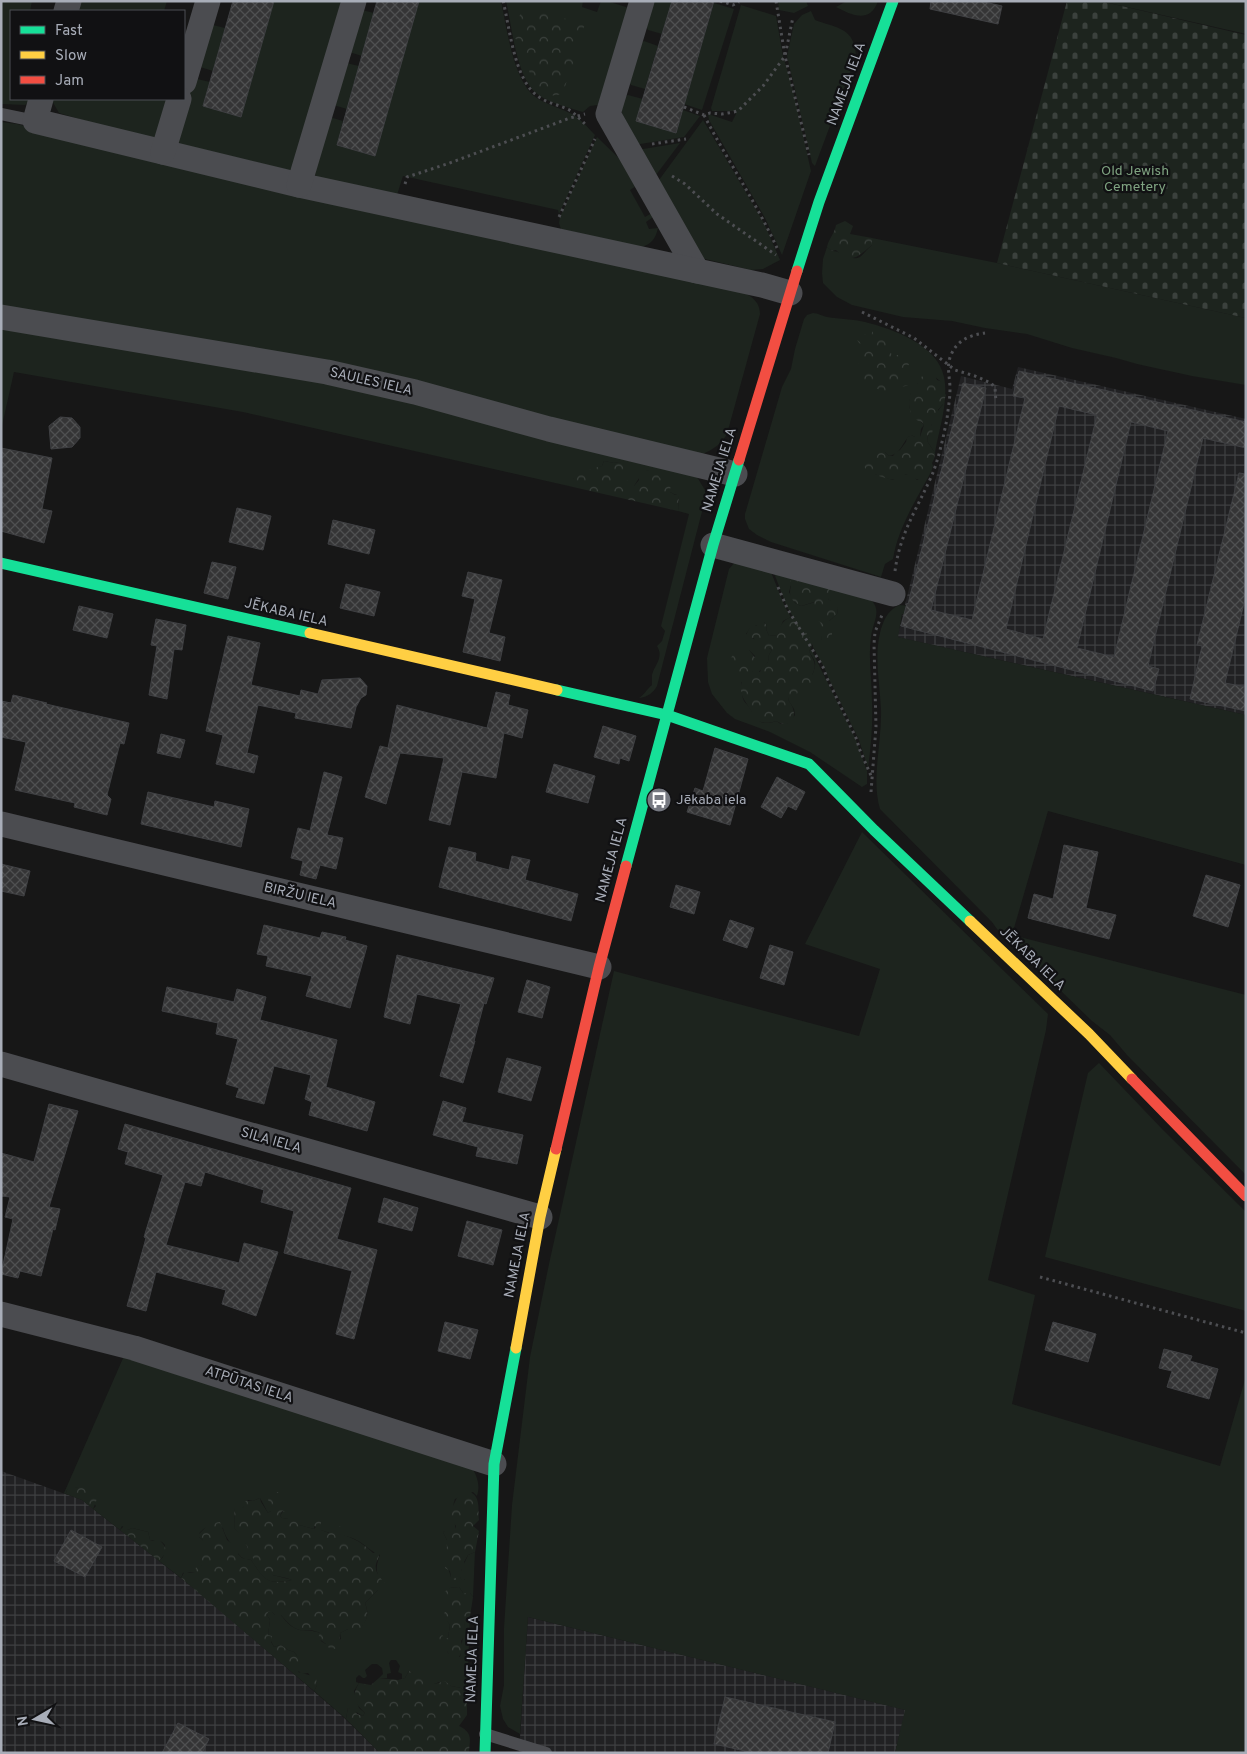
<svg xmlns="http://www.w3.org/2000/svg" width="1247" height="1754" font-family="Overpass,sans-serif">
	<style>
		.industrial { fill: url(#industrial-grid) }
		.grass { fill: #1d241e }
		.forest { fill: url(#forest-crowns) }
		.cemetery { fill: url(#cemetery-stones) }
		.building { fill: url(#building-cross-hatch); stroke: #3f4043; fill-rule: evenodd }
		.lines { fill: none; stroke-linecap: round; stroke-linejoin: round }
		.path { stroke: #4d4e52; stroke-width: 3; stroke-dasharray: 2.5 4; stroke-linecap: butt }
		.lane { stroke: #4b4c50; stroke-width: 12 }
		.street { stroke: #4b4c50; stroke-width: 25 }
		.fast { stroke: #16e098; stroke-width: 11 }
		.slow { stroke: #ffcf43; stroke-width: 11 }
		.jam { stroke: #f24e42; stroke-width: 11 }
		.labels { text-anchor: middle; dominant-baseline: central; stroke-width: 4.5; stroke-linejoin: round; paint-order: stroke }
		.street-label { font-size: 14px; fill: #a8adb8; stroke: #111113 }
		.park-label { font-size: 14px; fill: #7fa381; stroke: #111113 }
		.poi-label { font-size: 14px; fill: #a8adb8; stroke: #111113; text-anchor: start }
	</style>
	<defs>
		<pattern id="industrial-grid" width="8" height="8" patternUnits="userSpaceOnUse" patternTransform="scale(1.25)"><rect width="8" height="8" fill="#212123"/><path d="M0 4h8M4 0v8" fill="none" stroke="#3e3f41"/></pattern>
		<pattern id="forest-crowns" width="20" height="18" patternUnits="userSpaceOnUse" patternTransform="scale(1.25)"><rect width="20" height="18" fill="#1d241e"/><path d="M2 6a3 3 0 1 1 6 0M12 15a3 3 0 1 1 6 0" fill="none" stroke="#3b413d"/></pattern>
		<pattern id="cemetery-stones" width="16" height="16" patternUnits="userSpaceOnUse" patternTransform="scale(1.25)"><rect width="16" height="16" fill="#1d241e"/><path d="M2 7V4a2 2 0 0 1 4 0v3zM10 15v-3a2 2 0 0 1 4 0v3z" fill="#3b413d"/></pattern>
		<pattern id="building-cross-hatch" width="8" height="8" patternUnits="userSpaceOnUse" patternTransform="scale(1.25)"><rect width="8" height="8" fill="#353536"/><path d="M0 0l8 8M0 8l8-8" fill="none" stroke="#4f5051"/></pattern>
	</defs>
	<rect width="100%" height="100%" fill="#171717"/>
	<g class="industrial">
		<path d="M1018,367L1246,419V715L897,637L903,614L911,606L905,605L961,376L1012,389Z"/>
		<path d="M1,1471L82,1500L202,1595L340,1714L380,1753H1Z"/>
		<path d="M528,1617L906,1710L895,1753H519Z"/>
	</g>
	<g class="grass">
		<path d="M1,1H32L30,11H11V99H31L25,105L1,104Z"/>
		<path d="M77,1H167L164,11H81L78,8Z"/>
		<path d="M274,1H348L295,168L290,170L284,169L180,144L178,141V133L193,78L210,82L203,106L241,117Z"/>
		<path d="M419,1H501C507,28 513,82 537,98C547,105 561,108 572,114C581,119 588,128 595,135L559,214L558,210L403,176L397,195L318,177L315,175L326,116L343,121L337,145L374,156Z"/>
		<path d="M506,1H583L582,7L597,12L601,1H607L629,8L598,105L590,106L583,112L579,111C565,106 548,103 536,93C516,76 512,26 506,1Z"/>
		<path d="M652,1H672L662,34L648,30L645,24Z"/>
		<path d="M778,1H806L808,6L794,13L779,10Z"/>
		<path d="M847,1H878C870,24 851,15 836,7Z"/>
		<path d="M1100,1H1246V34Z"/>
		<path d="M714,3L734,9L702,110L684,104Z"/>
		<path d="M741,5L776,16L783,56L792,86L811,171L782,255L765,218L709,120L708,114L732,122L736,114L735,111H712L711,108Z"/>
		<path d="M358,9L374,13L362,56L346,51Z"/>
		<path d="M811,11L815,20C837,28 855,28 856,56L815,166L812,163L787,56L794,24L802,15Z"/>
		<path d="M209,24L225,28L213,71L197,66Z"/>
		<path d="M644,41L658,46L645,89L631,85L628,80L639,44Z"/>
		<path d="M342,62L359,66L347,109L330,104Z"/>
		<path d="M628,95L643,99L636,121L676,133L683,110L700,116L684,137L634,145L621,121L623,97Z"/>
		<path d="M51,99H172L156,138L146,139L59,113Z"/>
		<path d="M703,120L764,223L780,260L763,269L751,270L705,259L701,255L659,180Z"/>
		<path d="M1,122L17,124L271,187L716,284C733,290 760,292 760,314L727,434C721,444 714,449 703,454L1,313Z"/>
		<path d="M597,137L632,171L639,184L630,190L645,217L654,212L653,217L646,222L649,229L658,228C656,238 651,245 641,247L561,229L559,223L560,217Z"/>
		<path d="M680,143L653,179L637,150Z"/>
		<path d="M872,238L997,263L1246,318V385L1192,376L1137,364L1116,358L1072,348L1027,334L985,328L952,321L903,317L852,305L837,297L823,283L822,273L823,259L827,247L832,251C841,250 850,262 860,257C864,254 868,248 872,245Z"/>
		<path d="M813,313C818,313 822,316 827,317C840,319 853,319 865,322C893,329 938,345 944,377C949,401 939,429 935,453L927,441C930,427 934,415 943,404L940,381L935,377L918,383L911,393L909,405L910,410L924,425L921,429L920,437H915L911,435C902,441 902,454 889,456L885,452L877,456L875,474L893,480L904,474L913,476L917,480L931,472C916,500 898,528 893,559L885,564L881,577L771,542L757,535L749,529L745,519V514L782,387L791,369L795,349L804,319L807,315Z"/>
		<path d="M1,324L316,377L697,477L705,490V500L657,686C653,693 648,697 639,698C645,694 647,689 652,685C652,681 652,678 652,675C655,664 664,658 657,646L662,641L665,631L661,626L689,514L678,511L679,495C668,495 666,485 660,478C657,475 652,472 649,470L643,472L634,486H624L625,479L620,462L614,463L604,461L602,466L573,479V487L243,412L14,372L1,430Z"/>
		<path d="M736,561L769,567L785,607L791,617L783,621L778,635L769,636L766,629L767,626L764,622H759V625L751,627L746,634L772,650L769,655L768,662L758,673L752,672L755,656L749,650C746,665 737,686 744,701C746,704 750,707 751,710C758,722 762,726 776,721L781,724L788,723L795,715L794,709L788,700L789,696C799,690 814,678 815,666C816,660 811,656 809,651L811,649L856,740L867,771V784L862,787L810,752L770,732L735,719L727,713L712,694L708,682L707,658L729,569Z"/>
		<path d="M772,568L794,574L789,592L795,603L801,606L815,602V607L821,623L822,640L829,626V621L837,614L838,608L828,599L829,585L872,601C882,612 872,624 871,637C868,658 872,681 872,702C873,724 871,746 868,768L859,740L828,677L824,667L813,647V644L806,636L796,616L793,617L787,607Z"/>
		<path d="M899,605L911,606L909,616L902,614L898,637L1246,715V865L1048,811L1012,935L1246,995V1175L1127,1055L1110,1035L1092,1021L997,929L992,922L880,809C871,779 882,742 881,710C880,684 874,658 880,633C883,621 887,611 899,605Z"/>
		<path d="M862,832L1048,1014L1046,1030L988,1280L1035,1295L1012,1404L1220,1466L1246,1376V1753H895L905,1710L528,1617L520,1734L508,1727L503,1719L500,1706L504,1685V1628L512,1505L530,1357L549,1264L614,971L859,1036L880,969L805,944Z"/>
		<path d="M1099,1063L1163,1130L1246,1212V1311L1045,1257L1088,1073Z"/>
		<path d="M124,1356L470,1464C476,1474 481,1484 477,1496L473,1492L455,1499C450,1514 456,1517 455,1529L443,1532L447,1540V1564L451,1577H460L462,1580H465L461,1570L468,1555L475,1552L473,1597L470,1593H463L459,1587L450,1588L447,1594L451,1602L446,1618L450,1625L448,1638H445L448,1653L460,1657L465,1621L470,1616L467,1694L461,1688L451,1686L439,1682L435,1684L409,1671L405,1678L402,1679V1674L398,1672L400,1666L396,1660H391L389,1663L391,1673L387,1674V1678H379L383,1674L382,1668L377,1664H372L365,1670L367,1676L365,1678H363L359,1675L356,1678V1682L359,1683L354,1691L359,1708L365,1713L363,1716L348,1708L346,1719L314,1691L317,1685L308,1673L302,1674L298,1671L297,1656L294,1652L288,1650L281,1645L274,1647L268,1635L270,1620L267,1615L268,1612H272L275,1615H281C286,1622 292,1628 300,1630C308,1631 313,1630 320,1633L321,1641L326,1644L341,1639L340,1633L348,1629L360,1628C368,1619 369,1614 365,1603L378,1590L381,1582C375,1572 376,1565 380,1555C369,1551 363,1542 352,1538C342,1534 331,1534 320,1530L321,1522L316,1520L314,1529L299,1525L288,1519L282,1518L280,1516L283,1511L272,1506L271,1511L268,1513L260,1498L253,1501L248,1500L243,1508L234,1507L235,1529L243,1536L247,1547L273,1575L293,1580C267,1585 265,1581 251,1560C248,1559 245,1560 243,1558C238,1556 223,1534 223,1528C212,1526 207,1524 199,1534V1537L203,1540L202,1565L195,1572L183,1573L181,1578L159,1561L163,1557L165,1545L162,1542L150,1540L148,1532L132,1528L128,1530L122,1526L120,1530L93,1509L96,1506L79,1487L67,1490L66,1494L64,1493Z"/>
	</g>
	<g class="forest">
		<path d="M522,7L585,24L575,56L580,58L575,75L569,74L563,93L555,96C551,95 544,93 541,90C525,77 529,52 514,37Z"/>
		<path d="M845,221L853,226L850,234L872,238V245C859,255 852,266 836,250L832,251L827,247C829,238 835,233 836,225Z"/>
		<path d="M873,331H878L889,337L891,344L885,348L887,352H890L893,356L898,355V352L901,350L905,352L906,359L909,364L907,368L910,371L911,376L907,378L910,382L909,385L895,389L888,394C875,386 866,388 858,372L863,365L858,363L854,358L858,356L856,352L858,350L863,349V345L859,343L857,340L860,336L865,334L870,336Z"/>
		<path d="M931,372L934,373L937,380L940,381L943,385L942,391L946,395L943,404L938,410L941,414L936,422L931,425L933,428L932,434L928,435L927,441L935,453L934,459L932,463L933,466L931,472L922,480C916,480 911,476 905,474L897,480C893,480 879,477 875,474L870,476L862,463V458L868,454L876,456L875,450L880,447L889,456H893L896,452L900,450L906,442L907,438L911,435L915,437H920L924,425L922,422C905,419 906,391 918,383L919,378Z"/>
		<path d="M604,461L614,463L620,462L626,466L625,469L628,475L625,479L628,481L625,486H634L639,480L638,475L639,472L654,469L660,478L667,477L671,481L670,492L675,495H679L678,511L573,487V479C582,471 591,469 602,466Z"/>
		<path d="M792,579L829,585L832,593L828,599L831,601H835L838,608L837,614L829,621V626L832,629V640L829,643L822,640L821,635L818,632V626L821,623C810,614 815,614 814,602L801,606C792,602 788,596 791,586L789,583Z"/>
		<path d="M796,616C807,619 810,626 806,636L812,639L813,644L809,651C813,661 818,663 812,675L815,682L810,691L802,692L798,691L796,697H789L788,700C800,714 793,731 776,721C768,724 759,724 753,716C752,714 752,711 750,709C745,700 738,694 742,682C720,676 726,648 749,650L757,660L758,665L752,672H760L762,667L768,662L769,655L772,650L770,648L766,651C758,650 755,646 754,638H751L748,639L745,637L751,625L756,626L759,624V621L764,622L767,626L766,629L769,636L778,635C780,624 784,618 796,616Z"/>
		<path d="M81,1484L95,1493L97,1499L93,1509L82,1500L66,1494L67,1490L70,1488L79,1487Z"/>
		<path d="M466,1491C481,1493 478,1508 479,1520L473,1526L479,1531L475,1552L468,1555L464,1562L465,1566L461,1570L466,1574V1579L462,1581L460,1577L456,1578V1581L451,1577L450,1571L445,1568L446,1564L444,1562L443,1553L446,1551L447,1546L445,1542L447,1540L443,1532L447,1530L449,1528L455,1529L456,1526L454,1523H451L448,1520L450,1516L449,1512C456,1504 455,1495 466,1491Z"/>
		<path d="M276,1492H283L285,1498L284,1502L289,1506L288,1513L282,1511L280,1516L282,1518L288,1519L292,1517L299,1525L314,1529L316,1527L313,1525V1521L316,1520L317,1517L320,1515L324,1516L325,1520L321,1522V1530L329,1533L330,1530L336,1524L341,1527L340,1534C354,1538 363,1543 373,1553L379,1551C380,1557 378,1558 376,1564C374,1573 382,1579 386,1585L383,1590H378L365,1603C369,1615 368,1619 360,1629H348L340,1633L339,1647L334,1649L329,1648L326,1644L318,1638L320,1633C311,1629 309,1631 300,1630C292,1628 286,1621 281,1615H275L272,1612H268L267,1615L270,1620L268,1635L272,1636L271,1642L274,1647L281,1645L288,1650L294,1652L297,1656L301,1658L302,1667L298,1672L316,1677L317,1685L314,1691L181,1578L185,1571L189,1573L195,1572L196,1567L202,1565V1558L196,1553L199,1548L200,1543L203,1540L199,1537V1534L207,1526H211L213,1523L220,1522L227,1540L232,1544L236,1543L239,1546L238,1554L242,1558L251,1560C264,1579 268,1586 292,1580C284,1576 273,1577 265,1571C248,1559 249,1542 235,1529L234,1507L238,1505L243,1508L245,1501H253L260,1498L261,1502L268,1513L271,1511L270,1508L272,1506L268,1500L271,1493Z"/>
		<path d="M125,1525L128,1530L132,1528L148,1532L150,1540L153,1541L157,1539C168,1546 168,1552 159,1561L120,1530Z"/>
		<path d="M459,1587L463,1593H470L473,1597L470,1616L465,1621L464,1636L461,1641L463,1649L458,1659H455L454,1656H450L446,1649C439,1649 437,1647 435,1641L442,1635L445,1638H448L450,1625L443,1615L445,1612L447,1610L450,1602L446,1600L447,1594L444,1592L450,1588Z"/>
		<path d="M409,1671L430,1679L435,1684L445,1681L451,1686L461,1688L467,1694V1715L459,1726C473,1733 470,1739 469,1753H380L346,1719L348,1708L354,1709L357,1714L363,1716L365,1713C354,1702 351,1697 359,1683L371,1685L379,1678L398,1680L405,1678Z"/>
	</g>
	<path class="cemetery" d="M1067,1H1100L1246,35V318L997,263Z"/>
	<g class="building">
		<path d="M233,1H274L241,117L203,106Z"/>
		<path d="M377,1H419L375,156L337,145Z"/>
		<path d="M672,1H714L676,133L636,121Z"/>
		<path d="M931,1H980L1002,6L998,24L930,9Z"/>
		<path d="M1019,371L1246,422V448L1203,438L1148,666L1159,669L1153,691L901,626L907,603L908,604L963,383L986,388L931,610L972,620L1025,398L1013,396ZM1059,406L1097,415L1043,639L1006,629ZM1131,422L1168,431L1114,657L1077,648Z"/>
		<path d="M60,417L72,418L80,427V438L72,447L51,449L49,426Z"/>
		<path d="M1,448L52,458L42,509L52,511L44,543L1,531Z"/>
		<path d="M1239,473L1246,474V595L1225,683L1246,687V711L1190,699L1202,646L1197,645Z"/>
		<path d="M237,508L271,516L263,550L229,542Z"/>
		<path d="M333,520L375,530L369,554L328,544Z"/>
		<path d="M212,562L236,567L228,599L204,593Z"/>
		<path d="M468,572L502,580L489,633L505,637L500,661L463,652L475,599L462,596Z"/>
		<path d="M346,584L380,592L374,616L340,608Z"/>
		<path d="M79,606L113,614L107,638L73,630Z"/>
		<path d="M156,619L186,625L182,650L174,649L167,699L149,695L157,646L151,645Z"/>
		<path d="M228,636L260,643L251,685L300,696L301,690L318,694L322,680L360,678L367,686L366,695L361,698L356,707L351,728L295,718L296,713L258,705L247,753L258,756L254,773L216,764L223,735L206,731Z"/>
		<path d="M496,692L510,695L508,705L528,710L522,738L504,733L496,778L462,772L450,825L429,820L444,758L400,753L386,804L365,797L380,746L388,748L397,705L487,728Z"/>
		<path d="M13,695L47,703L46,704L129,723L124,744L120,743L107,795L111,799L107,815L74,807L75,803L15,790L26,742L1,737V701L11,703Z"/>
		<path d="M603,726L636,736L629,761L620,758L619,764L594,757Z"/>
		<path d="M161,734L185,740L180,758L157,753Z"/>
		<path d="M715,748L748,759L730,825L687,812L695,788L703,791Z"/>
		<path d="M554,764L595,776L588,803L546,792Z"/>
		<path d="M324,772L342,777L327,835L343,838L336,869L320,865L316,879L300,875L303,861L291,858L298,828L310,831Z"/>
		<path d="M777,777L805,792L796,810L788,806L781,818L761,807Z"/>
		<path d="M148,792L214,807L215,801L249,809L241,847L141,824Z"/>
		<path d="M1064,845L1098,852L1086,908L1116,915L1109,939L1028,918L1034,894L1053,899Z"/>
		<path d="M449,847L476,853L475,861L509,870L512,856L530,860L525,880L578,894L571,921L439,887Z"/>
		<path d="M1,864L30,871L24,896L1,891Z"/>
		<path d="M1206,875L1240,885L1228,927L1193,916Z"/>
		<path d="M676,885L700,892L694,914L670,907Z"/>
		<path d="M730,920L754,928L747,948L723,940Z"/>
		<path d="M264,925L320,938L322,932L346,937L345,940L367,946L350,1008L306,996L312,976L266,966L268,956L257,954Z"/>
		<path d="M770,945L793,952L784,985L760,978Z"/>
		<path d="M397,955L494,978L486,1004L484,1003L474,1041H475L463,1083L440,1076L461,1004L417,994L410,1024L384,1017Z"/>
		<path d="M527,980L550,987L542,1018L518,1012Z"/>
		<path d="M167,987L234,1002L237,989L266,997L260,1020L337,1040L326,1087L375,1102L367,1131L309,1115L312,1102L305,1099L311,1075L274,1066L264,1104L236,1097L239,1088L226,1084L238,1039L216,1034L218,1023L162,1011Z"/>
		<path d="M507,1058L541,1067L531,1101L498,1092Z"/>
		<path d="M443,1101L466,1108L462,1122L523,1135L517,1164L476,1156L478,1147L433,1135Z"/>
		<path d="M49,1104L78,1111L49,1207L60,1209L55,1230L53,1229L41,1276L20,1271L18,1278L1,1274L13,1219L5,1217L10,1197L1,1196V1153L34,1162Z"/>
		<path d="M125,1124L351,1188L337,1239L377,1250L354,1339L336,1334L352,1271L284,1253L294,1211L261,1202L264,1190L205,1172L201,1186L185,1182L166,1245L239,1263L244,1243L278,1252L256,1316L222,1304L226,1290L156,1272L146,1311L127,1306L146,1238L144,1237L163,1175L125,1164L128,1152L118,1149Z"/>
		<path d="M384,1198L418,1208L412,1231L378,1222Z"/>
		<path d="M467,1221L502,1230L493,1265L458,1256Z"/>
		<path d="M445,1322L478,1330L470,1359L438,1351Z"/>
		<path d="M1053,1322L1096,1334L1088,1362L1045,1350Z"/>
		<path d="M1164,1349L1192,1356L1190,1361L1218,1369L1209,1399L1167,1387L1172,1371L1159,1368Z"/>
		<path d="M71,1530L102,1547L85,1577L54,1561Z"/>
		<path d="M725,1697L835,1722L828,1753H754L714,1744Z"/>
		<path d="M178,1723L209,1739L202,1753H162Z"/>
	</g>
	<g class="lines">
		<g class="path">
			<path d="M503,1C510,28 514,81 539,97C549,104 561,105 571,111C576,115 581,120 585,124"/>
			<path d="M720,1L733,5L739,2"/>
			<path d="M776,1L785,56L809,155"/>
			<path d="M684,107L704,115L710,113L722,114L734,112L739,110L763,86L785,56L793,17"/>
			<path d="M704,115C727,160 756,202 777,248"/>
			<path d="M652,144L686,139"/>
			<path d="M672,176L685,184L717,214L776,255"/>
			<path d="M405,184L407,177L447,164L570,118L585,114"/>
			<path d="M559,217L595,139"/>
			<path d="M862,312L914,338L955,370L975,376L991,383L995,388L996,402"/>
			<path d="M895,571C900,533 917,509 932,475C939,458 943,438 947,419C948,409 950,399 950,389C950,377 946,366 951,355C957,340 970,335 985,333"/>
			<path d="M778,587L787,608L823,667L827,678L857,740L859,748L872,778"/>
			<path d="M871,792L876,727L874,644L875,632L882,615"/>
			<path d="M1040,1277L1246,1333"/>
		</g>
		<g class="lane">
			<path d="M1,114L35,121"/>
			<path d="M485,1734L546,1753"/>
		</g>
		<g class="street">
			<path d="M642,1L608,114L697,271"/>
			<path d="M66,11L69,1"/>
			<path d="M184,82L208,1"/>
			<path d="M41,99L35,121L299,185L762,285L790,293"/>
			<path d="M163,152L179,99"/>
			<path d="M299,185L354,1"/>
			<path d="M1,317L327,372L415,392L549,429L735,474"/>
			<path d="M713,545L893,594"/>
			<path d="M1,824L599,967"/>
			<path d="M1,1064L540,1217"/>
			<path d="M1,1314L134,1348L494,1464"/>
		</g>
		<g class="fast">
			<path d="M797,271L819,202L893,1"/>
			<path d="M1,563L310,633"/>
			<path d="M557,690L667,715L809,764L874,830L970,921"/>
			<path d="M626,866L713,545L739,460"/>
			<path d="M485,1753L494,1464L516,1348"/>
		</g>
		<g class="slow">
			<path d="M310,633L557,690"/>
			<path d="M970,921L1089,1034L1132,1079"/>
			<path d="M516,1348L540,1217L556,1149"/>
		</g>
		<g class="jam">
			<path d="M739,460L797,271"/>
			<path d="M1132,1079L1246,1196"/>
			<path d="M556,1149L599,967L626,866"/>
		</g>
	</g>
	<defs>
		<symbol id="bus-disc" viewBox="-11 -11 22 22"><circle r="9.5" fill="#757880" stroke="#111113"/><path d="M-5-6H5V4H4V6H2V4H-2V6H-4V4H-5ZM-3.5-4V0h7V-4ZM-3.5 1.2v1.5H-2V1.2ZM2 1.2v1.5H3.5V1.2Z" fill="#fff"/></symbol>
	</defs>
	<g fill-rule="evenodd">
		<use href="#bus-disc" x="645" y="786" width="28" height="28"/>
	</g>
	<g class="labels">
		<g class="street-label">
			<text transform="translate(847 84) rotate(-70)">NAMEJA IELA</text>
			<text transform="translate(371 382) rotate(13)">SAULES IELA</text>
			<text transform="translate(720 470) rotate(-73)">NAMEJA IELA</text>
			<text transform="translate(286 613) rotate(13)">JĒKABA IELA</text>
			<text transform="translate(612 860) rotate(-75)">NAMEJA IELA</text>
			<text transform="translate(300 896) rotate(13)">BIRŽU IELA</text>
			<text transform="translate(1032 959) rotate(44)">JĒKABA IELA</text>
			<text transform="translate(271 1141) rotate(16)">SILA IELA</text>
			<text transform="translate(518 1255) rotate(-79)">NAMEJA IELA</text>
			<text transform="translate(249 1385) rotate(18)">ATPŪTAS IELA</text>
			<text transform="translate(473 1659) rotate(-88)">NAMEJA IELA</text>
		</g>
		<g class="park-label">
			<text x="1135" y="171">Old Jewish<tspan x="1135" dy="16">Cemetery</tspan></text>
		</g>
		<g class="poi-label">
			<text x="676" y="800">Jēkaba iela</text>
		</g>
	</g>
	<rect width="1247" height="1754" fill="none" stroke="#a8adb8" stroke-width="5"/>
	<rect x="10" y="10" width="175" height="90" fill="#111113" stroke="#4d4f55"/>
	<rect x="20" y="26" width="25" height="8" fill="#16e098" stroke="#4d4f55"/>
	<text x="55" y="35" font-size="15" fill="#a8adb8">Fast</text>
	<rect x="20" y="51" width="25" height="8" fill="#ffcf43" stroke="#4d4f55"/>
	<text x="55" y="60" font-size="15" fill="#a8adb8">Slow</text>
	<rect x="20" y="76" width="25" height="8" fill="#f24e42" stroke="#4d4f55"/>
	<text x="55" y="85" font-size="15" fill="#a8adb8">Jam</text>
	<g transform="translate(35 1719) rotate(261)" stroke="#111113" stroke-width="4" paint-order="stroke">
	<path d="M0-4L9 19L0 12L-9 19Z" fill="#a8adb8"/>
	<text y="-8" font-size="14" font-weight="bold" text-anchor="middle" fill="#a8adb8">N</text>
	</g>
</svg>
